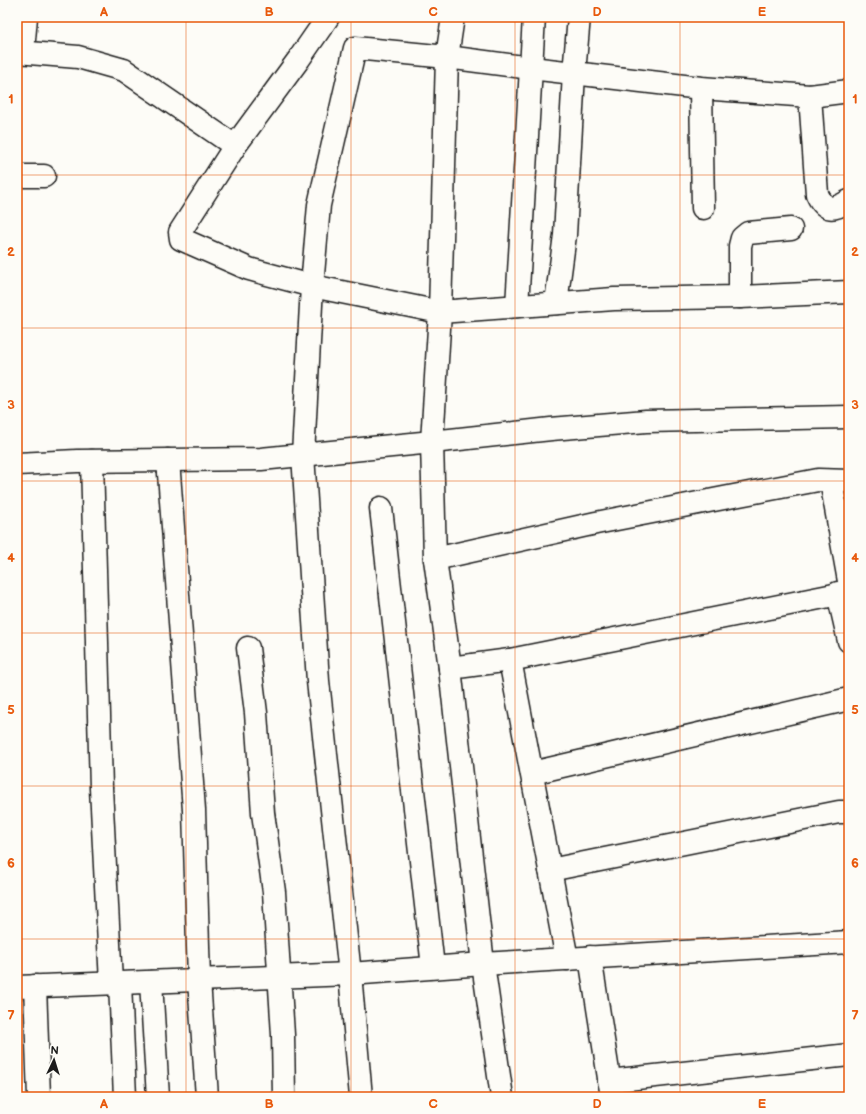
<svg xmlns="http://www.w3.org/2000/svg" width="866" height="1114" font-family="'Balsamiq Sans',sans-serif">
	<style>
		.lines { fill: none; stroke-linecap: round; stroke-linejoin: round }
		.minor-casing { stroke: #1c1c1c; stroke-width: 25 }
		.minor { stroke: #fdfcf7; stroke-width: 22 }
		.grid { fill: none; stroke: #e8590c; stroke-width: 1; stroke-opacity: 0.55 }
		.neatline { fill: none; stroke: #e8590c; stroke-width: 1.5 }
		.grid-label { font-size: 13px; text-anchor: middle; font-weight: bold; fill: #e8590c }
	</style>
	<rect width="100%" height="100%" fill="#fdfcf7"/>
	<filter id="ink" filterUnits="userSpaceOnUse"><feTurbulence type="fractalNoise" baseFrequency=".025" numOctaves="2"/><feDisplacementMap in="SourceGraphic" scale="8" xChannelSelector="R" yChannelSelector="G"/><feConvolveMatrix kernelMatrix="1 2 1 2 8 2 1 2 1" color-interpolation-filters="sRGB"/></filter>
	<g filter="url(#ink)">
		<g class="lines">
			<defs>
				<g id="minor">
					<path d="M328,17L299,59L235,146L180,232L181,239L249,269L312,286L440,312L614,299L740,297L849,292"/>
					<path d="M453,17L447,57L440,312L432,442L435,559L450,668L483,964L502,1097"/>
					<path d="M23,51L26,17"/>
					<path d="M17,52L78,57L124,70L235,146"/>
					<path d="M701,88L703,208"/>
					<path d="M810,96L817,194C825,212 834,210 849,201"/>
					<path d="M17,176H44"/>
					<path d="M740,297V246L742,238L748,233L791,229"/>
					<path d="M556,303L565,235L574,73L579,17"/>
					<path d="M517,306L534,17"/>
					<path d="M168,460L194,810L199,980L207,1097"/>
					<path d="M92,461L101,788L111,983"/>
					<path d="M17,464L77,461L261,459L432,442L551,429L646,421L849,417"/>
					<path d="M831,481L849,581"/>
					<path d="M381,508L433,967"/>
					<path d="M435,559L596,523L734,496L818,480L849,481"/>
					<path d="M838,593L849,641"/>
					<path d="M248,648L256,713L263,813L274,892L283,1035L284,1097"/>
					<path d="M510,660L567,959"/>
					<path d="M450,668L510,660L849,592"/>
					<path d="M532,773L849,699"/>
					<path d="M550,870L839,812H849"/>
					<path d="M590,957L612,1097"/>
					<path d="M151,982L158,1097"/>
					<path d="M120,983L125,1097"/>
					<path d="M35,986L39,1097"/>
					<path d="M17,987L350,974L483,964L849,942"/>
					<path d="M609,1081L849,1055"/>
					<path d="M361,1097L350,974L318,681L303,455L312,286L319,205L355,48L447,57L531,68L701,88L810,96L849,91"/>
				</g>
			</defs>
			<use href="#minor" class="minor-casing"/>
			<use href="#minor" class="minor"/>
		</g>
	</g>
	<path class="grid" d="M186,17V1097M351,17V1097M515,17V1097M680,17V1097M17,175H849M17,328H849M17,481H849M17,633H849M17,786H849M17,939H849"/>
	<rect width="866" height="1114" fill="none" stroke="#fdfcf7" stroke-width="44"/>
	<g transform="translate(54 1060) rotate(4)" stroke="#fdfcf7" stroke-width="3" paint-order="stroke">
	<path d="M0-3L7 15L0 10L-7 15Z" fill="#1c1c1c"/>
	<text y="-6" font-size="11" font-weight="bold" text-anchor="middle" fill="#1c1c1c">N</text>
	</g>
	<rect x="22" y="22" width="822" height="1070" class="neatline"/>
	<g class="grid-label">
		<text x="104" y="16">A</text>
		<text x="269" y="16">B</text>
		<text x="433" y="16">C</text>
		<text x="597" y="16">D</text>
		<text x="762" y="16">E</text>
		<text x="11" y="103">1</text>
		<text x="855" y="103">1</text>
		<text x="11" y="256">2</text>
		<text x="855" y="256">2</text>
		<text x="11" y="409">3</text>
		<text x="855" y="409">3</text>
		<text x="11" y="562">4</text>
		<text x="855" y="562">4</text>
		<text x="11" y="714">5</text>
		<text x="855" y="714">5</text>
		<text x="11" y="867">6</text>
		<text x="855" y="867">6</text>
		<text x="11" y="1020">7</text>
		<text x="855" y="1020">7</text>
		<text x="104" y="1108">A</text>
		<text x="269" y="1108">B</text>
		<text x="433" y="1108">C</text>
		<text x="597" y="1108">D</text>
		<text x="762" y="1108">E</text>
	</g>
</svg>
